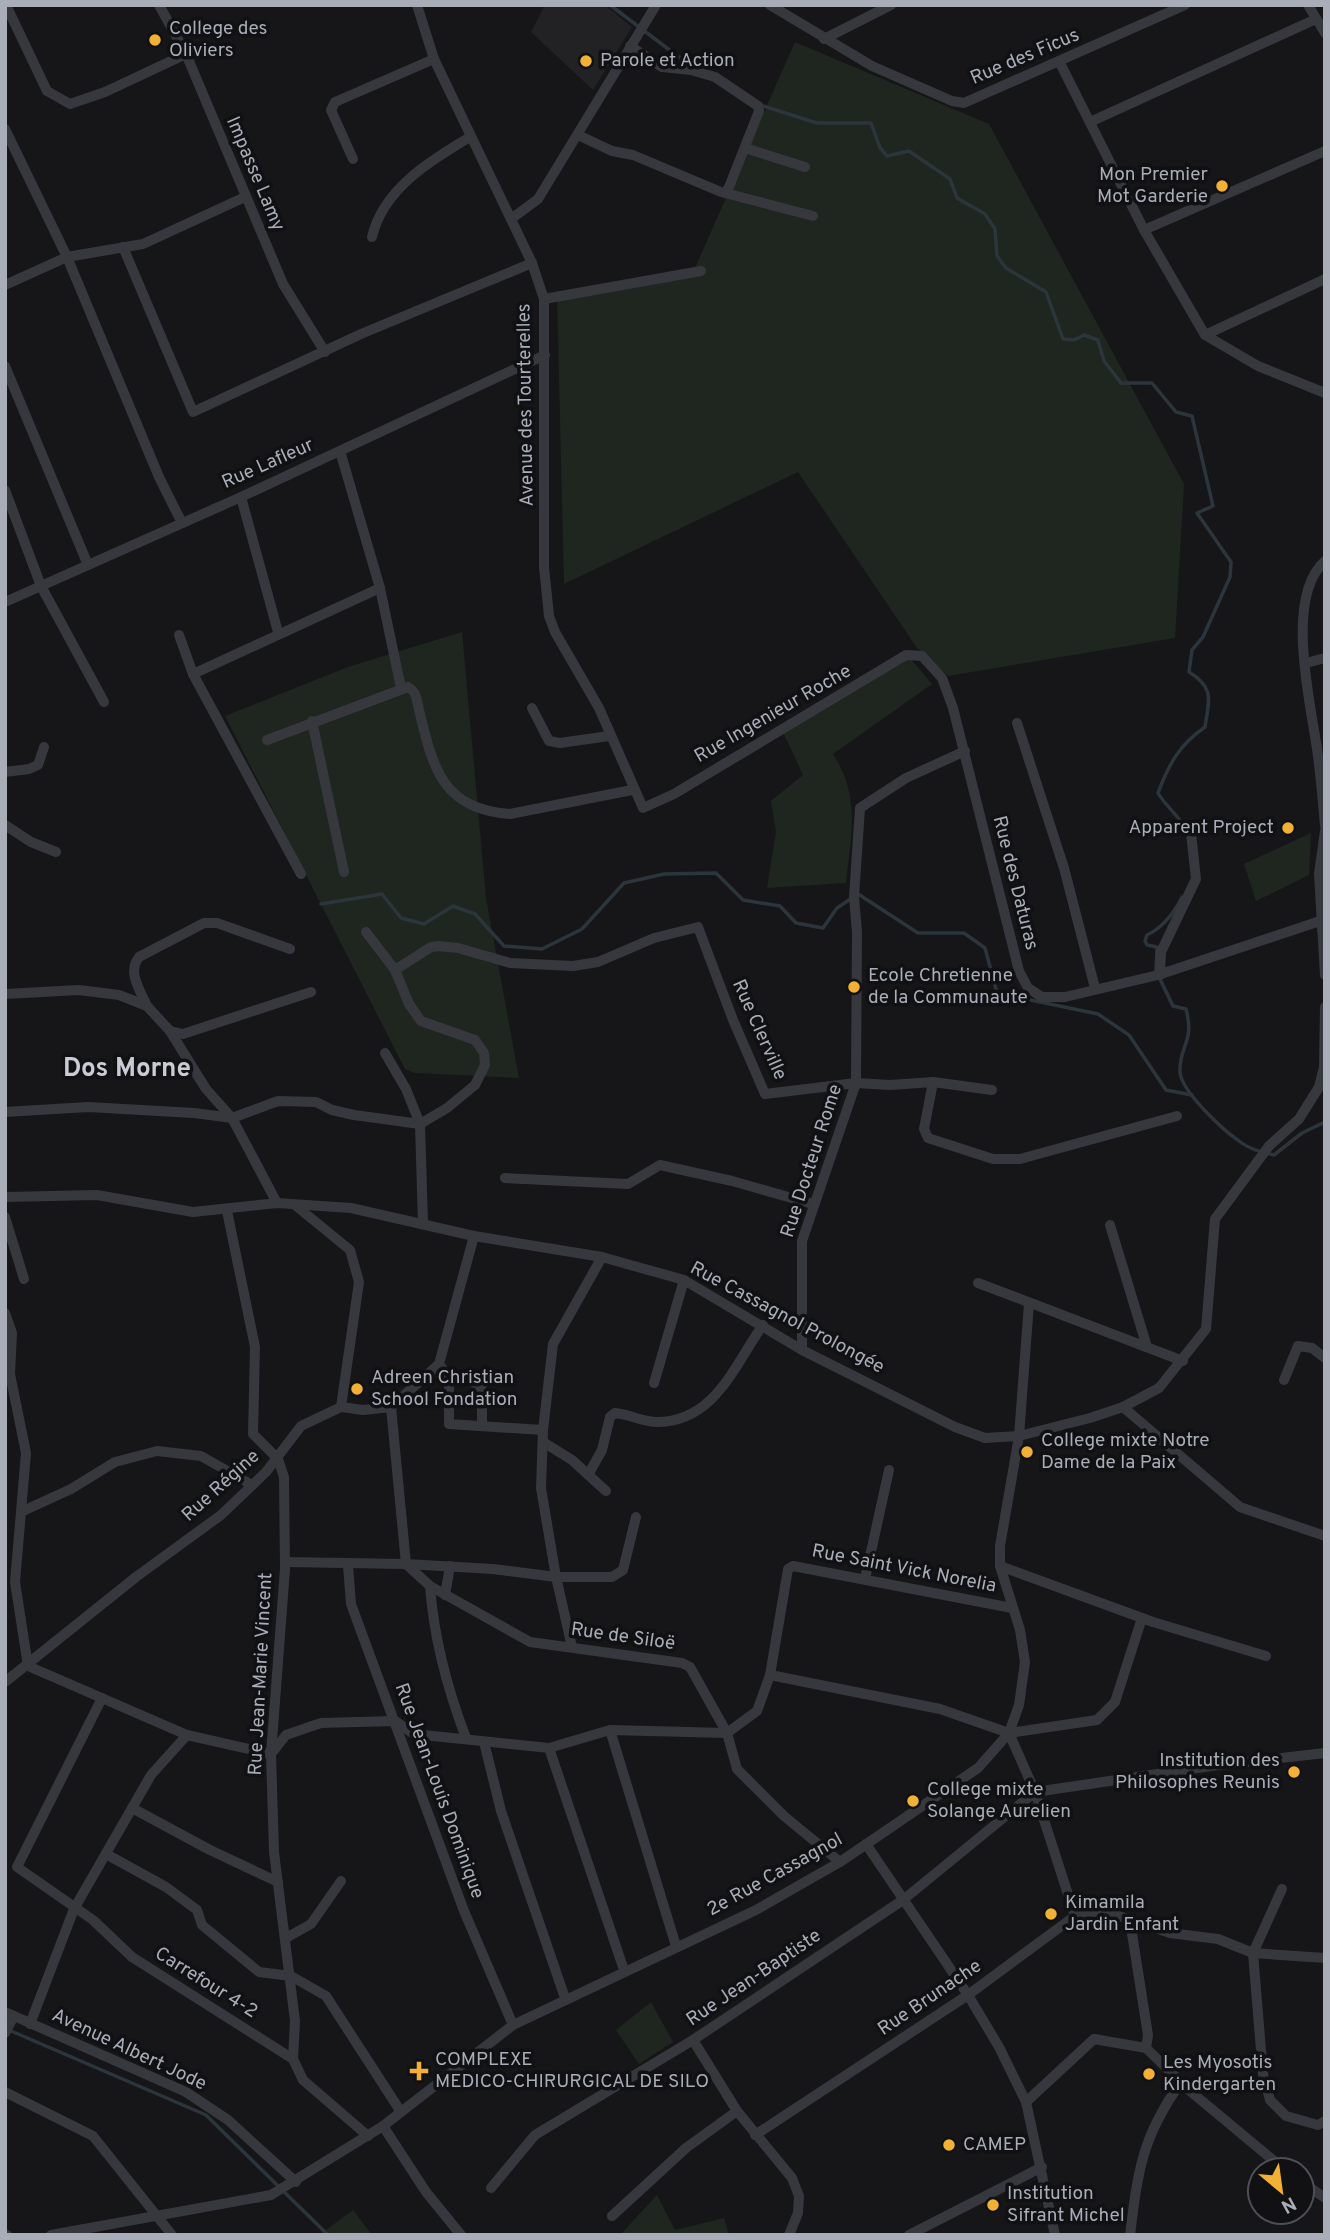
<svg xmlns="http://www.w3.org/2000/svg" width="1330" height="2240" font-family="Overpass,sans-serif">
	<style>
		.built { fill: #222225 }
		.green { fill: #1e261f }
		.lines { fill: none; stroke-linecap: round; stroke-linejoin: round }
		.stream { stroke: #2c353c; stroke-width: 3.5 }
		.minor { stroke: #37383d; stroke-width: 10 }
		.poi-dot { fill: #f2b134; stroke: #111113; stroke-width: 2.5 }
		.labels { text-anchor: middle; dominant-baseline: central; stroke-width: 7; stroke-linejoin: round; paint-order: stroke }
		.poi-label { font-size: 19px; fill: #a8adb8; stroke: #111113; text-anchor: start }
		.street-label { font-size: 19px; fill: #a8adb8; stroke: #111113 }
		.district-label { font-size: 26px; font-weight: bold; fill: #c9ccd4; stroke: #111113 }
	</style>
	<rect width="100%" height="100%" fill="#161618"/>
	<path class="built" d="M545,5H605L632,27L593,90L531,32Z"/>
	<g class="green">
		<path d="M795,42L989,124L1184,484L1175,638L948,676L917,648L798,472L564,584L557,292L695,268Z"/>
		<path d="M462,632L486,898L519,1078L414,1073L405,1069L225,716L348,667Z"/>
		<path d="M909,657L932,684L833,754C861,797 851,835 846,883L767,888L776,832L771,801L803,775L783,732Z"/>
		<path d="M1311,833L1309,875L1256,901L1244,864Z"/>
		<path d="M651,2002L673,2042L639,2064L616,2030Z"/>
		<path d="M657,2195L675,2230L724,2218L729,2235H620Z"/>
		<path d="M353,2210L372,2235H331L326,2230Z"/>
	</g>
	<g class="lines">
		<g class="stream">
			<path d="M610,5L692,67"/>
			<path d="M760,105L817,123H871L880,148L887,156L909,151L950,179L957,198L985,214L995,229L997,256L1006,268L1046,292L1063,339L1074,340L1084,335L1098,340L1104,361L1121,383H1152L1176,412L1192,416L1213,506L1197,513L1231,562L1230,577L1203,637L1192,650L1189,672C1215,688 1209,700 1205,727C1179,745 1169,764 1158,793C1166,807 1183,819 1187,834"/>
			<path d="M321,904L382,894L401,918L424,924L453,906L475,914L504,946L542,949L582,929L624,883L664,874L716,873L743,900L780,906L796,923L823,928L837,908L858,894L918,933H964L985,948L997,993L1098,1014L1129,1035L1166,1090L1192,1095"/>
			<path d="M1156,970L1157,947L1147,945L1145,941L1147,935C1164,927 1174,913 1182,897"/>
			<path d="M1159,977L1173,1006L1186,1009C1195,1043 1179,1045 1180,1072C1181,1091 1223,1130 1239,1141C1249,1149 1261,1152 1274,1155L1302,1133L1325,1122"/>
			<path d="M11,2031L206,2115L328,2235"/>
		</g>
		<g class="minor">
			<path d="M6,5L47,91L70,104L105,92L186,54"/>
			<path d="M159,5L186,54L283,284L325,352"/>
			<path d="M417,5L434,59L532,263L544,299V567L549,616L555,632L599,708L643,808L674,794L906,655L922,656L942,678L953,708L1019,971L1028,988L1042,997H1065L1158,975L1323,920"/>
			<path d="M770,5L872,66L952,101L964,103L1185,5"/>
			<path d="M1308,5L1325,33"/>
			<path d="M824,39L891,5"/>
			<path d="M1059,61L1144,230L1205,335L1258,366L1325,393"/>
			<path d="M1090,122L1316,19"/>
			<path d="M5,129L67,257L159,477L182,523"/>
			<path d="M578,135L612,151L633,155L721,192L725,193L729,187L759,111L758,106L715,77L691,70L662,67L630,46"/>
			<path d="M745,148L805,167"/>
			<path d="M353,159L331,110L335,102L434,59"/>
			<path d="M725,193L813,216"/>
			<path d="M511,219L538,199L656,5"/>
			<path d="M1144,230L1325,151"/>
			<path d="M372,237C383,189 431,160 470,137"/>
			<path d="M123,247L193,412L361,334L532,263"/>
			<path d="M5,285L67,257L143,244L245,197"/>
			<path d="M544,299L701,271"/>
			<path d="M1205,335L1325,279"/>
			<path d="M5,366L88,565"/>
			<path d="M340,451L380,588L401,688"/>
			<path d="M5,490L41,586L104,702"/>
			<path d="M241,497L278,632"/>
			<path d="M1325,561C1283,598 1312,708 1318,756C1321,779 1323,803 1325,826"/>
			<path d="M5,602L241,497L545,355"/>
			<path d="M179,635L193,674"/>
			<path d="M1306,663L1325,658"/>
			<path d="M532,708L549,741L560,743L609,736"/>
			<path d="M312,721L344,872"/>
			<path d="M1017,723L1064,868L1095,988"/>
			<path d="M267,740L408,687C417,692 417,701 419,710C433,768 442,809 510,814L632,790"/>
			<path d="M5,772L29,769L38,765L44,747"/>
			<path d="M5,825L31,842L56,852"/>
			<path d="M1325,831L1319,874L1325,975"/>
			<path d="M301,874L193,674L380,588"/>
			<path d="M395,970L431,947L438,946L458,948L510,963L573,966L598,962L654,938L698,927L733,1020L765,1094L856,1083L890,1085L933,1082L992,1090"/>
			<path d="M1160,975L1161,952L1196,879L1191,833"/>
			<path d="M5,994L79,990L119,995L147,1006L170,1031L206,1089L232,1118L277,1203"/>
			<path d="M147,1006C140,990 127,972 139,957L204,923H217L290,949"/>
			<path d="M170,1031L183,1034L311,992"/>
			<path d="M385,1053L406,1089L420,1124L423,1224"/>
			<path d="M933,1082L924,1129L928,1138L993,1159H1020L1177,1116"/>
			<path d="M5,1112L88,1107L194,1113L232,1118L278,1101L316,1102L332,1110L354,1115L420,1124L447,1108L475,1085L485,1065L484,1053L475,1040L421,1021L409,1004L395,970L366,932"/>
			<path d="M505,1178L628,1184L660,1165L732,1181L813,1204"/>
			<path d="M5,1197L97,1195L193,1212L277,1203L351,1208L474,1236L602,1257L684,1280L802,1350L955,1427L985,1438L1019,1436L1090,1418L1123,1407L1159,1388L1206,1329L1215,1219L1269,1146L1299,1119L1319,1087L1324,1067L1325,1007"/>
			<path d="M227,1211L255,1347L253,1434L278,1459L284,1477L285,1569L271,1754L274,1852L295,2021L293,2059"/>
			<path d="M5,1217L24,1279"/>
			<path d="M1110,1225L1147,1347"/>
			<path d="M978,1283L1183,1361"/>
			<path d="M5,1313L12,1333L10,1374"/>
			<path d="M802,1350V1241L856,1083L857,932L854,897L860,808L906,778L965,751"/>
			<path d="M439,1364L449,1378V1424L543,1430"/>
			<path d="M5,1373L10,1374L26,1453L15,1582L28,1666L187,1735L271,1754L286,1735L321,1723L395,1721L414,1734L549,1748L610,1730L727,1733L757,1711L770,1675L788,1569L793,1566L1012,1608"/>
			<path d="M449,1378L470,1380L482,1389V1426"/>
			<path d="M1284,1380L1298,1346L1312,1348L1325,1358"/>
			<path d="M654,1383L684,1280"/>
			<path d="M341,1407L363,1410L391,1407L439,1364L474,1236"/>
			<path d="M391,1407L406,1564"/>
			<path d="M1123,1407L1240,1507L1325,1536"/>
			<path d="M543,1442L572,1460L606,1491"/>
			<path d="M588,1475L602,1450L610,1417L615,1413C629,1414 643,1422 657,1422C715,1422 735,1364 763,1325"/>
			<path d="M23,1511L71,1489L115,1462L157,1451L201,1456L252,1485"/>
			<path d="M285,1562L406,1564L493,1569L556,1577H612L623,1570L636,1517"/>
			<path d="M406,1564L430,1586L530,1642L682,1663L690,1667L727,1733L737,1769L784,1816L840,1862"/>
			<path d="M348,1565L351,1604L464,1911L513,2025"/>
			<path d="M1000,1566L1153,1622L1266,1656"/>
			<path d="M865,1579L889,1470"/>
			<path d="M430,1586C434,1640 447,1688 466,1738"/>
			<path d="M445,1595L450,1566"/>
			<path d="M572,1647L556,1577L541,1488L543,1430L553,1344L602,1257"/>
			<path d="M770,1675L940,1709L1009,1733L1097,1720L1115,1702L1142,1618"/>
			<path d="M5,1682L136,1577L221,1515L266,1472L301,1426L341,1407L359,1282L350,1250L295,1205"/>
			<path d="M102,1698L17,1867L93,1920L132,1957L293,2059L303,2080L368,2136"/>
			<path d="M610,1730L676,1946"/>
			<path d="M1009,1733L1035,1792L1075,1916"/>
			<path d="M484,1742L501,1811L565,1998"/>
			<path d="M549,1748L624,1970"/>
			<path d="M132,1808L210,1850L278,1882"/>
			<path d="M866,1844L968,1995L999,2047L1026,2102L1055,2235"/>
			<path d="M106,1854L166,1887L197,1910L202,1925L259,1972L291,1976L326,1996L401,2112"/>
			<path d="M1282,1889L1253,1953L1263,2074L1270,2100L1286,2116L1318,2125L1325,2121"/>
			<path d="M1130,1921L1148,2035L1146,2048L1190,2091L1285,2170"/>
			<path d="M286,1938L311,1924L341,1881"/>
			<path d="M5,2012L186,2092L228,2120L296,2182"/>
			<path d="M30,2024L74,1909L151,1775L187,1735"/>
			<path d="M5,2033L14,2016"/>
			<path d="M693,2040L737,2111L792,2178L799,2196L798,2213L789,2235"/>
			<path d="M5,2092L93,2136L172,2235"/>
			<path d="M1026,2102L1094,2039L1146,2048"/>
			<path d="M383,2126L426,2192L461,2235"/>
			<path d="M755,2135L968,1995L1075,1916L1098,1913L1119,1916L1170,1933L1218,1939L1253,1953L1325,1958"/>
			<path d="M1302,2182L1325,2198"/>
			<path d="M491,2188L535,2135L693,2040L903,1900L1035,1792L1218,1765L1325,1753"/>
			<path d="M612,2216L686,2148L737,2111"/>
			<path d="M5,2234L7,2235"/>
			<path d="M51,2235L271,2195L383,2126L513,2025L756,1910L840,1862L978,1768L1009,1733L1019,1705L1025,1662L1020,1630L1000,1566V1546L1019,1436L1029,1303"/>
			<path d="M909,2235L1042,2167"/>
			<path d="M1130,2235C1138,2170 1142,2137 1181,2082"/>
		</g>
	</g>
	<g class="poi-dot">
		<circle cx="155" cy="40" r="7"/>
		<circle cx="586" cy="61" r="7"/>
		<circle cx="1222" cy="186" r="7"/>
		<circle cx="1288" cy="828" r="7"/>
		<circle cx="854" cy="987" r="7"/>
		<circle cx="357" cy="1389" r="7"/>
		<circle cx="1027" cy="1452" r="7"/>
		<circle cx="1294" cy="1772" r="7"/>
		<circle cx="913" cy="1801" r="7"/>
		<circle cx="1051" cy="1914" r="7"/>
		<path d="M415.5 2060.5h7v7h7v7h-7v7h-7v-7h-7v-7h7z"/>
		<circle cx="1149" cy="2074" r="7"/>
		<circle cx="949" cy="2145" r="7"/>
		<circle cx="993" cy="2205" r="7"/>
	</g>
	<g class="labels">
		<g class="poi-label">
			<text x="169" y="29">College des<tspan x="169" dy="22">Oliviers</tspan></text>
			<text x="600" y="61">Parole et Action</text>
			<text x="1208" y="175" text-anchor="end">Mon Premier<tspan x="1208" dy="22">Mot Garderie</tspan></text>
			<text x="1274" y="828" text-anchor="end">Apparent Project</text>
			<text x="868" y="976">Ecole Chretienne<tspan x="868" dy="22">de la Communaute</tspan></text>
			<text x="371" y="1378">Adreen Christian<tspan x="371" dy="22">School Fondation</tspan></text>
			<text x="1041" y="1441">College mixte Notre<tspan x="1041" dy="22">Dame de la Paix</tspan></text>
			<text x="1280" y="1761" text-anchor="end">Institution des<tspan x="1280" dy="22">Philosophes Reunis</tspan></text>
			<text x="927" y="1790">College mixte<tspan x="927" dy="22">Solange Aurelien</tspan></text>
			<text x="1065" y="1903">Kimamila<tspan x="1065" dy="22">Jardin Enfant</tspan></text>
			<text x="435" y="2060">COMPLEXE<tspan x="435" dy="22">MEDICO-CHIRURGICAL DE SILO</tspan></text>
			<text x="1163" y="2063">Les Myosotis<tspan x="1163" dy="22">Kindergarten</tspan></text>
			<text x="963" y="2145">CAMEP</text>
			<text x="1007" y="2194">Institution<tspan x="1007" dy="22">Sifrant Michel</tspan></text>
		</g>
		<g class="street-label">
			<text transform="translate(1025 57) rotate(-23)">Rue des Ficus</text>
			<text transform="translate(255 174) rotate(67)">Impasse Lamy</text>
			<text transform="translate(526 405) rotate(-91)">Avenue des Tourterelles</text>
			<text transform="translate(268 464) rotate(-24)">Rue Lafleur</text>
			<text transform="translate(773 714) rotate(-30)">Rue Ingenieur Roche</text>
			<text transform="translate(1015 883) rotate(76)">Rue des Daturas</text>
			<text transform="translate(759 1030) rotate(66)">Rue Clerville</text>
			<text transform="translate(812 1161) rotate(-72)">Rue Docteur Rome</text>
			<text transform="translate(787 1318) rotate(28)">Rue Cassagnol Prolongée</text>
			<text transform="translate(221 1486) rotate(-42)">Rue Régine</text>
			<text transform="translate(904 1569) rotate(11)">Rue Saint Vick Norelia</text>
			<text transform="translate(623 1637) rotate(8)">Rue de Siloë</text>
			<text transform="translate(261 1674) rotate(-87)">Rue Jean-Marie Vincent</text>
			<text transform="translate(439 1791) rotate(70)">Rue Jean-Louis Dominique</text>
			<text transform="translate(775 1875) rotate(-29)">2e Rue Cassagnol</text>
			<text transform="translate(754 1978) rotate(-34)">Rue Jean-Baptiste</text>
			<text transform="translate(206 1983) rotate(32)">Carrefour 4-2</text>
			<text transform="translate(930 1998) rotate(-34)">Rue Brunache</text>
			<text transform="translate(129 2050) rotate(25)">Avenue Albert Jode</text>
		</g>
		<g class="district-label">
			<text x="127" y="1069">Dos Morne</text>
		</g>
	</g>
	<rect width="1330" height="2240" fill="none" stroke="#a8adb8" stroke-width="14"/>
	<g transform="translate(1281 2191) rotate(151)"><circle r="33" fill="#111113" stroke="#4d4f55" stroke-width="2"/>
	<path d="M0-5L12 26L0 18L-12 26Z" fill="#f2b134"/>
	<text y="-10" font-size="19" font-weight="bold" text-anchor="middle" fill="#a8adb8">N</text>
	</g>
</svg>
